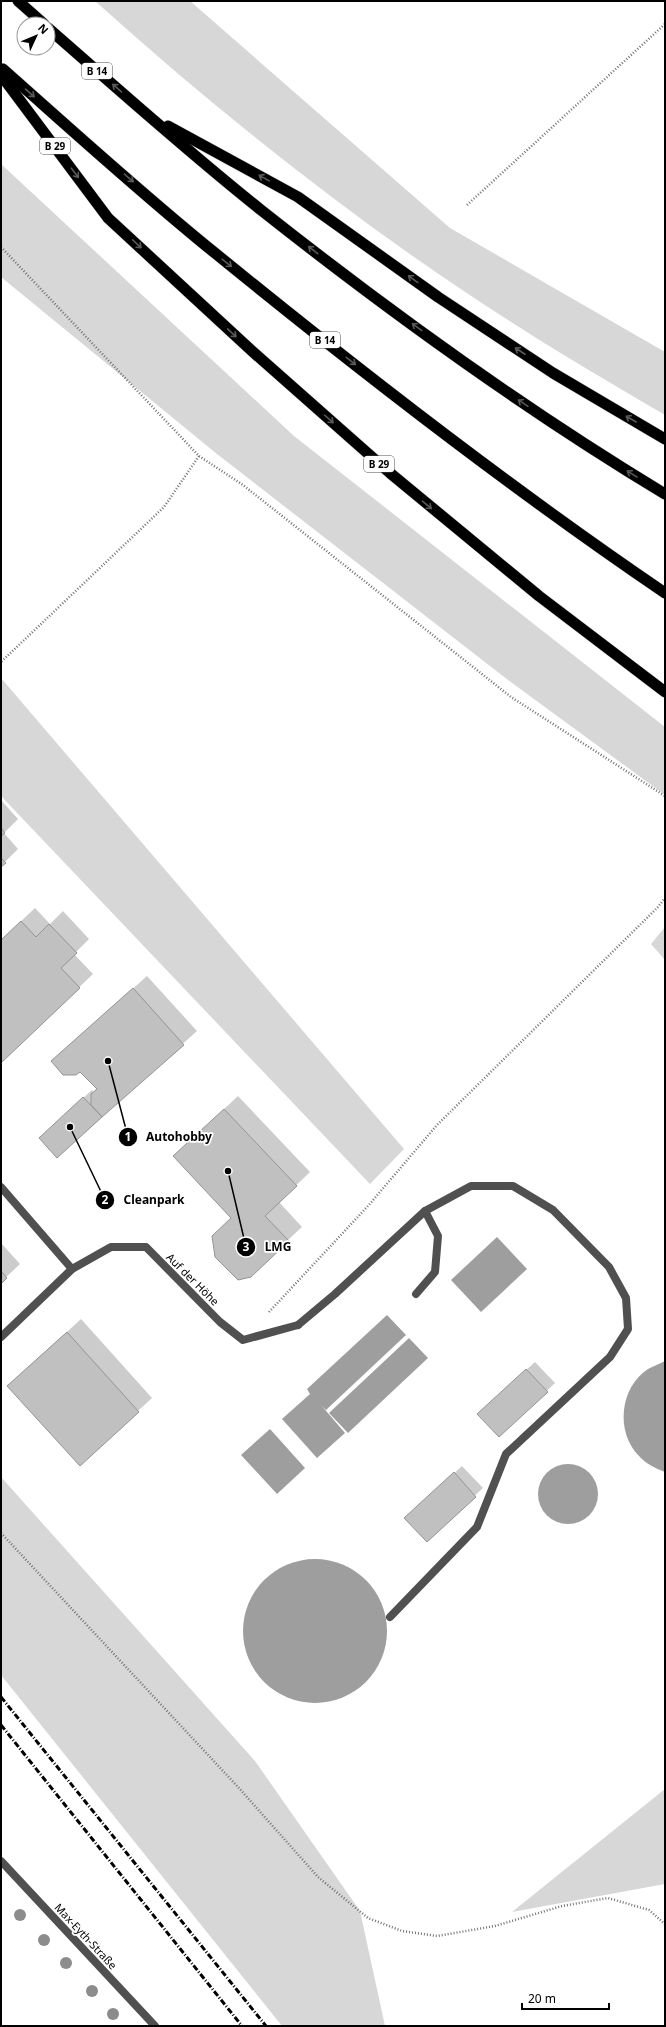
<svg xmlns="http://www.w3.org/2000/svg" width="666" height="2027" font-family="'Noto Sans',sans-serif">
	<style>
		.green { fill: #d7d7d7 }
		.water { fill: #9e9e9e }
		.shadow { fill: #0003 }
		.building { fill: #c0c0c0; stroke: #949494 }
		.lines { fill: none; stroke-linecap: round; stroke-linejoin: round }
		.trunk-casing { stroke: #dbdbdb; stroke-width: 12 }
		.path { stroke: #727272; stroke-width: 2.5; stroke-dasharray: 1 2; stroke-linecap: butt }
		.service { stroke: #505050; stroke-width: 8 }
		.minor { stroke: #505050; stroke-width: 8 }
		.trunk { stroke: #000; stroke-width: 11 }
		.rail { stroke: #000; stroke-width: 3; stroke-dasharray: 6 2 1 2; stroke-linecap: butt }
		.tree { fill: #8c8c8c }
		.oneway { stroke: #595959 }
		.labels { text-anchor: middle; dominant-baseline: central; stroke-width: 3.5; stroke-linejoin: round; paint-order: stroke }
		.shield { fill: #fff; stroke: #4c4c4c; stroke-width: 1 }
		.shield-label { font-size: 10px; font-weight: bold; fill: #000 }
		.street-label { font-size: 11px; fill: #000; stroke: #fff }
		.leader { fill: none; stroke: #000; stroke-width: 1.5 }
		.callout-dot { fill: #000; stroke: #fff; stroke-width: 1.5 }
		.mark-label { font-size: 12px; text-anchor: middle; font-weight: bold; fill: #fff }
		.callout-label { font-size: 12px; text-anchor: middle; font-weight: bold; fill: #000; stroke: #fff; stroke-width: 3.5; stroke-linejoin: round; paint-order: stroke }
	</style>
	<rect width="100%" height="100%" fill="#fff"/>
	<g class="green">
		<path d="M95,1H190L450,228L665,352V415C616,386 567,358 519,327C370,233 226,119 95,1Z"/>
		<path d="M1,164L294,436L665,727V795L508,680L217,454L1,277Z"/>
		<path d="M1,678L404,1149L370,1184L1,796Z"/>
		<path d="M665,927V960L651,944Z"/>
		<path d="M1,1477L255,1761L360,1911L385,2026H282L1,1675Z"/>
		<path d="M665,1789V1884L512,1912Z"/>
	</g>
	<g class="water">
		<path d="M497,1237L527,1269L481,1312L451,1280Z"/>
		<path d="M387,1315L406,1335L326,1410L321,1405L345,1433L317,1458L282,1419L310,1394L307,1389Z"/>
		<path d="M409,1338L428,1358L348,1433L329,1413Z"/>
		<path d="M665,1361V1472C655,1468 646,1464 639,1456C615,1432 620,1387 648,1369C653,1366 660,1364 665,1361Z"/>
		<path d="M270,1429L305,1468L277,1494L241,1455Z"/>
		<circle cx="568" cy="1494" r="30"/>
		<circle cx="315" cy="1631" r="72"/>
	</g>
	<g class="shadow">
		<path d="M1,800L18,819L4,833L18,849L1,866Z"/>
		<path d="M35,908L50,924L63,911L89,939L74,954L93,974L1,1062V940Z"/>
		<path d="M147,976L197,1031L57,1157L48,1130L92,1090L94,1093L98,1089L81,1071L52,1061Z"/>
		<path d="M238,1096L310,1172L279,1202L302,1227L288,1240L232,1218L188,1143Z"/>
		<path d="M1,1243L20,1264L1,1282Z"/>
		<path d="M81,1319L152,1398L80,1464L22,1373Z"/>
		<path d="M535,1362L555,1383L499,1436L486,1406Z"/>
		<path d="M462,1466L483,1488L427,1541L413,1511Z"/>
	</g>
	<g class="building">
		<path d="M1,828L5,833L1,836Z"/>
		<path d="M1,858L6,863L1,867Z"/>
		<path d="M21,921L36,937L49,924L77,953L61,968L80,988L1,1063V940Z"/>
		<path d="M133,988L184,1045L102,1117L91,1105V1094L97,1089L80,1072L76,1075H63L51,1061Z"/>
		<path d="M83,1097L102,1117L57,1158L39,1138Z"/>
		<path d="M224,1109L297,1186L265,1216L289,1241L251,1277L238,1280L215,1257L212,1236L231,1218L173,1156Z"/>
		<path d="M1,1271L7,1278L1,1284Z"/>
		<path d="M67,1332L139,1412L80,1466L7,1386Z"/>
		<path d="M526,1369L548,1392L499,1437L477,1414Z"/>
		<path d="M454,1472L476,1497L427,1542L404,1518Z"/>
	</g>
	<g class="lines">
		<defs>
			<g id="trunk">
				<path d="M18,1L44,24"/>
				<path d="M48,28C118,89 188,152 261,210C390,312 524,409 665,494"/>
				<path d="M3,69C73,131 142,194 215,253C361,372 509,487 665,593"/>
				<path d="M1,75L108,218L252,351L390,473L539,596L665,692"/>
				<path d="M168,126L298,197L438,297L553,373L665,439"/>
			</g>
		</defs>
		<use href="#trunk" class="trunk-casing"/>
		<g class="path">
			<path d="M467,205L665,24"/>
			<path d="M1,247L199,456L164,507L1,662"/>
			<path d="M199,456L243,485L511,697L665,796"/>
			<path d="M269,1312L368,1206L437,1125L658,907L665,898"/>
			<path d="M1,1533L238,1787L318,1877L368,1918L402,1931L437,1936L495,1926L562,1906L608,1898L649,1910L665,1924"/>
		</g>
		<g class="service">
			<path d="M416,1294L435,1272L438,1236L425,1211"/>
			<path d="M298,1325L335,1294L425,1211L471,1186H513L553,1210L609,1267L626,1298L628,1329L610,1357L506,1454L477,1527L390,1617"/>
		</g>
		<g class="minor">
			<path d="M1,1187L72,1269L1,1337"/>
			<path d="M72,1269L111,1247H146L220,1322L243,1340L298,1325"/>
			<path d="M1,1861L155,2026"/>
		</g>
		<use href="#trunk" class="trunk"/>
		<g class="rail">
			<path d="M1,1697L266,2026"/>
			<path d="M1,1725L242,2026"/>
		</g>
	</g>
	<g class="tree">
		<circle cx="20" cy="1915" r="6"/>
		<circle cx="44" cy="1940" r="6"/>
		<circle cx="66" cy="1963" r="6"/>
		<circle cx="92" cy="1991" r="6"/>
		<circle cx="113" cy="2014" r="6"/>
	</g>
	<defs><path id="oneway-shaft" d="M-6 0H5M1.5-3L5.5 0L1.5 3" fill="none" stroke-width="1.6" stroke-linecap="round" stroke-linejoin="round"/></defs>
	<g class="oneway">
		<use href="#oneway-shaft" transform="translate(117 88) rotate(-139)"/>
		<use href="#oneway-shaft" transform="translate(30 93) rotate(41)"/>
		<use href="#oneway-shaft" transform="translate(75 173) rotate(53)"/>
		<use href="#oneway-shaft" transform="translate(129 178) rotate(41)"/>
		<use href="#oneway-shaft" transform="translate(264 178) rotate(-151)"/>
		<use href="#oneway-shaft" transform="translate(137 244) rotate(43)"/>
		<use href="#oneway-shaft" transform="translate(313 250) rotate(-142)"/>
		<use href="#oneway-shaft" transform="translate(227 263) rotate(38)"/>
		<use href="#oneway-shaft" transform="translate(413 279) rotate(-144)"/>
		<use href="#oneway-shaft" transform="translate(417 327) rotate(-144)"/>
		<use href="#oneway-shaft" transform="translate(232 333) rotate(43)"/>
		<use href="#oneway-shaft" transform="translate(520 351) rotate(-147)"/>
		<use href="#oneway-shaft" transform="translate(351 361) rotate(38)"/>
		<use href="#oneway-shaft" transform="translate(523 403) rotate(-146)"/>
		<use href="#oneway-shaft" transform="translate(329 419) rotate(42)"/>
		<use href="#oneway-shaft" transform="translate(631 419) rotate(-150)"/>
		<use href="#oneway-shaft" transform="translate(632 474) rotate(-148)"/>
		<use href="#oneway-shaft" transform="translate(427 505) rotate(40)"/>
	</g>
	<g class="labels">
		<g class="shield">
			<rect x="82" y="63" width="30" height="16" rx="3"/>
			<rect x="40" y="138" width="30" height="16" rx="3"/>
			<rect x="310" y="332" width="30" height="16" rx="3"/>
			<rect x="364" y="456" width="30" height="16" rx="3"/>
		</g>
		<g class="shield-label">
			<text x="97" y="71">B 14</text>
			<text x="55" y="146">B 29</text>
			<text x="325" y="340">B 14</text>
			<text x="379" y="464">B 29</text>
		</g>
		<g class="street-label">
			<text transform="translate(193 1279) rotate(45)">Auf der Höhe</text>
			<text transform="translate(86 1936) rotate(47)">Max-Eyth-Straße</text>
		</g>
	</g>
	<path class="leader" d="M108 1061L128 1137M70 1127L105 1200M228 1171L246 1247"/>
	<g class="callout-dot">
		<circle cx="108" cy="1061" r="4"/>
		<circle cx="70" cy="1127" r="4"/>
		<circle cx="228" cy="1171" r="4"/>
		<circle cx="128" cy="1137" r="10"/>
		<circle cx="105" cy="1200" r="10"/>
		<circle cx="246" cy="1247" r="10"/>
	</g>
	<g class="mark-label">
		<text x="128" y="1141">1</text>
		<text x="105" y="1204">2</text>
		<text x="246" y="1251">3</text>
	</g>
	<g class="callout-label">
		<text x="179" y="1141">Autohobby</text>
		<text x="154" y="1204">Cleanpark</text>
		<text x="278" y="1251">LMG</text>
	</g>
	<rect width="666" height="2027" fill="none" stroke="#000000" stroke-width="4"/>
	<g transform="translate(36 36) rotate(46)"><circle r="19" fill="#ffffff" stroke="#999999"/>
	<path d="M0-3L7 15L0 10L-7 15Z" fill="#000000"/>
	<text y="-6" font-size="11" font-weight="bold" text-anchor="middle" fill="#000000">N</text>
	</g>
	<path d="M522 2003v6h87v-6" fill="none" stroke="#000000" stroke-width="2"/>
	<text x="528" y="2003" font-size="12" fill="#000000" stroke="#ffffff" stroke-width="3" paint-order="stroke">20 m</text>
</svg>
